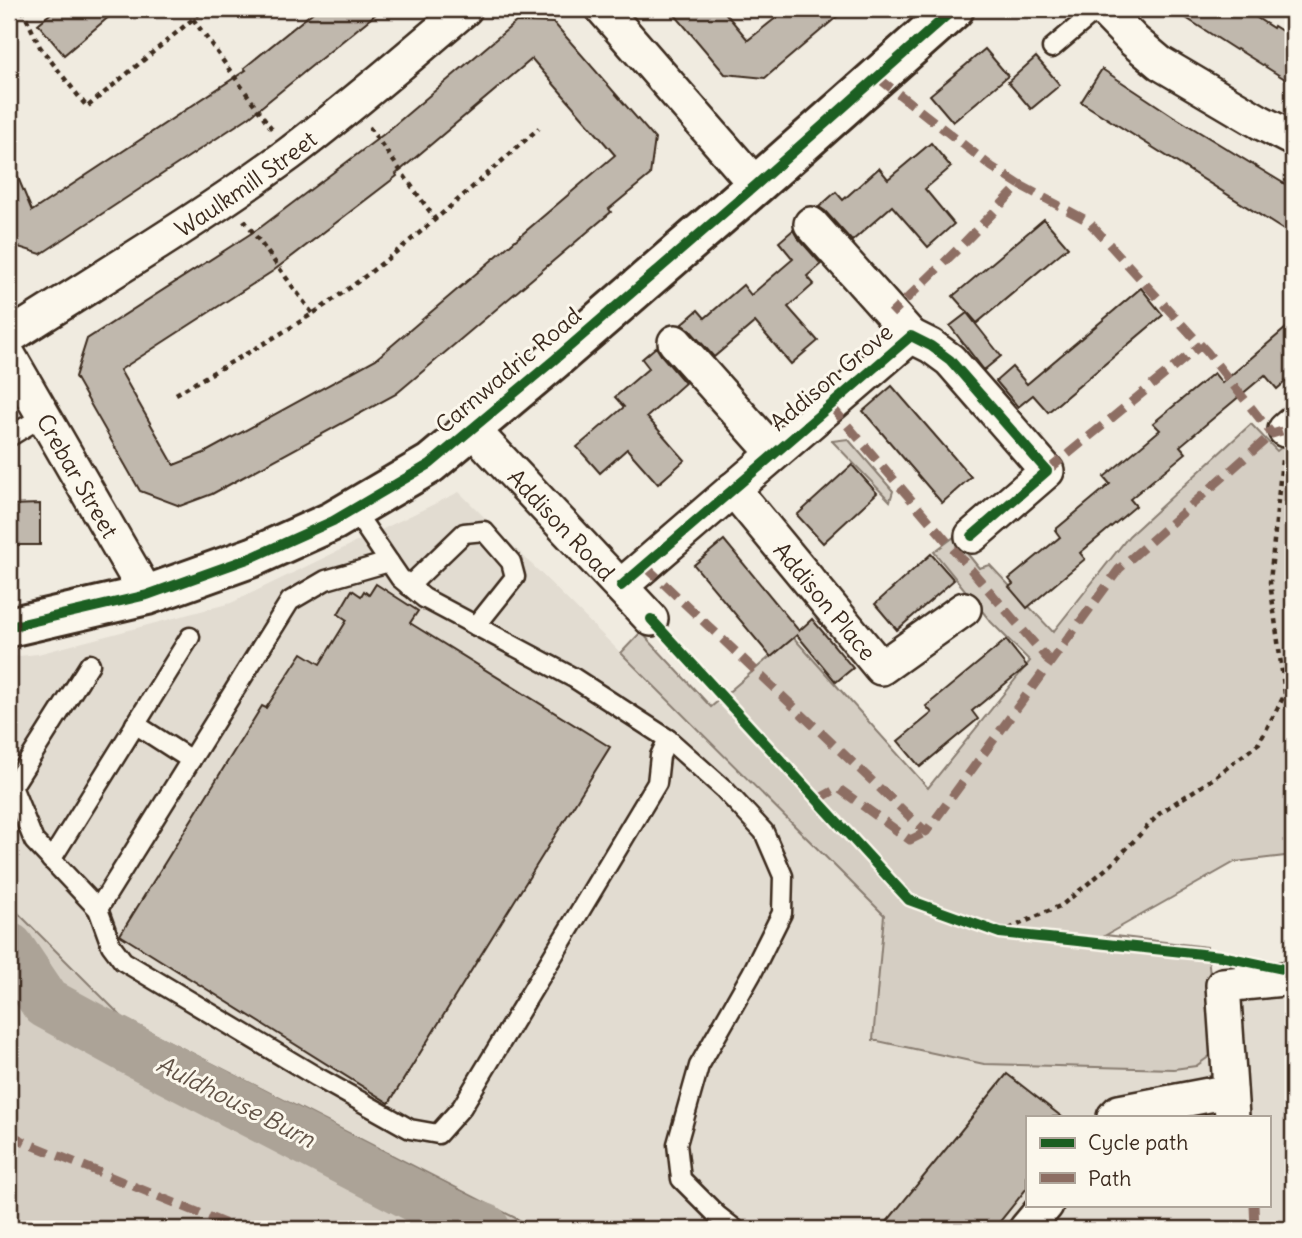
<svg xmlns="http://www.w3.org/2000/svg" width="1302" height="1238" font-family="Delius,sans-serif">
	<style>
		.built { fill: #e2dcd1; fill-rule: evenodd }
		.green { fill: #d5cec3; stroke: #887c70; stroke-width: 2 }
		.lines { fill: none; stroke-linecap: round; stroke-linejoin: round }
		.river { stroke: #aca397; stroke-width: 51 }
		.building { fill: #c0b8ad; stroke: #3b2a1e; stroke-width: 2; fill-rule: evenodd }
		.service-casing { stroke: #3b2a1e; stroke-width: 23 }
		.minor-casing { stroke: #3b2a1e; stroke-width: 38 }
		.tertiary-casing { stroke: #3b2a1e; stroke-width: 44 }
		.path { stroke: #3b2a1e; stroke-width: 4.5; stroke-dasharray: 5 5; stroke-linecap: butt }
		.service { stroke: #fbf7ec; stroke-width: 18 }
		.minor { stroke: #fbf7ec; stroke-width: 33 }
		.tertiary { stroke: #fbf7ec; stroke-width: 38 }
		.quiet { stroke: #8d6e63; stroke-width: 9; stroke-dasharray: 18 9; stroke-linecap: butt }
		.cycleway-casing { stroke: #fbf7ec; stroke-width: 15 }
		.cycleway { stroke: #1b5e20; stroke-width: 10 }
		.labels { text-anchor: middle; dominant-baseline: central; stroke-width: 6; stroke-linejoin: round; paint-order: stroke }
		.street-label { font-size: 23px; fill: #3b2a1e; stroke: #fbf7ec }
		.water-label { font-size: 24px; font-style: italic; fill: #635448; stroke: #fbf7ec }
	</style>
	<rect width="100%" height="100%" fill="#f0ebe0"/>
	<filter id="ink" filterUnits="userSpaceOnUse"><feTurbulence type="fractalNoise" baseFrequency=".0143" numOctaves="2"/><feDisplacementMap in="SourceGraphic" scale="14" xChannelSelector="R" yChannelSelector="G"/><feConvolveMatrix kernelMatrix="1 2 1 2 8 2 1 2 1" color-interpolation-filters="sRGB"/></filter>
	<g filter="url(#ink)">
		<path class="built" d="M459,492L884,915L984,1064L1174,1069L1196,1065L1219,990L1293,982V1229H537L123,1018L10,907L9,904V657L38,654L231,603ZM1027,1117H1269V1205H1027Z"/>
		<g class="green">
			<path d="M1251,424L1277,451L1293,438V855L1235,862L1106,935L1207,947L1218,1050L1196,1066L1174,1069L984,1064L873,1040L884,915L621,653L641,632L711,707L793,637L928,788L1030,661L991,622L934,552L954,537L979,568L990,565L1053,632L1129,536Z"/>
			<path d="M848,439L893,491L890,501L832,441Z"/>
			<path d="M9,904L123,1018L537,1229H9Z"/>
		</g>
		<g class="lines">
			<path class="river" d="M9,948L46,1003L132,1050L463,1221L485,1229"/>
		</g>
		<g class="building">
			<path d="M56,9H118L64,55L38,24Z"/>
			<path d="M317,9H382L249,117L41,254L9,244V156L32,211L246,70L244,68Z"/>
			<path d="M670,9H722L748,40L787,9H846L765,78L725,74Z"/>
			<path d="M1172,9H1243L1273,28L1274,26L1293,38V84L1237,49L1236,50Z"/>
			<path d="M516,22L554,23L655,139L650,175L609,209L611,212L396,394L212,494L180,506L140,491L75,377L87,339L261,227L384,134ZM532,59L615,155L376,359L204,453L174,465L120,370L273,271L397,176L396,174Z"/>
			<path d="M985,49L1008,76L953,122L930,95Z"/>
			<path d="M1036,57L1060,85L1031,109L1008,82Z"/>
			<path d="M1102,69L1173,116L1293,189V236L1081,102Z"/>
			<path d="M931,143L951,167L925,189L954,224L928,247L892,206L852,241L825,211L819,207L836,192L843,200L879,168L888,179Z"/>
			<path d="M1044,219L1068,247L977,323L953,296Z"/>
			<path d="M793,230L797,237L821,264L807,276L814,284L788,307L818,341L791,364L755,322L714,357L689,329L682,324L698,310L705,318L743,285L751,295L793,259L779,242Z"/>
			<path d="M1141,288L1163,315L1048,412L1033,395L1018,407L996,381L1012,367L1027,384Z"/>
			<path d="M967,313L1001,356L984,370L950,326Z"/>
			<path d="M1293,322V375L1277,389L1265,375L1180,446L1186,453L1130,499L1136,506L1080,553L1085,559L1027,608L1009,587L1013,584L1009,579L1060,537L1055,530L1110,484L1104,477L1160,430L1153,423L1214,373L1222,383Z"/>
			<path d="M656,347L661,355L685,383L647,417L685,460L658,484L627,449L600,473L577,447L624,407L615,397L649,368L642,359Z"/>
			<path d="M892,386L971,477L942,503L863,411Z"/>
			<path d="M852,465L877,493L823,543L797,515Z"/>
			<path d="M40,504V545H9V505Z"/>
			<path d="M724,540L799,631L812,619L853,668L836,682L797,635L771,657L694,565Z"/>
			<path d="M931,554L954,580L897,630L875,604Z"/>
			<path d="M376,584L418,611L410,623L610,747L389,1103L120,935L262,706L266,708L302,653L320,664L347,620L338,614L352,590L361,596L364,591L369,595Z"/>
			<path d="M1006,640L1027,666L972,711L978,719L920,767L898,741L932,713L926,706Z"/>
			<path d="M1007,1074L1062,1117H1027V1188L994,1229H881Z"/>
		</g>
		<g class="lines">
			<defs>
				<g id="service">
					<path d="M1052,48L1098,9"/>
					<path d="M9,437L43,416"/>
					<path d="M353,509L400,578L424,598L574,678L668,739L724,789L764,832L783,876L782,913L752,973L699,1066L677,1144L681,1179L717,1215L735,1229"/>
					<path d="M409,586L464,533L484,531L511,562L515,577L476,626"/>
					<path d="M135,724L191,760"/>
					<path d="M9,779L34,841L98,909L111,945L123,961L317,1077L410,1129L438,1134L462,1107L657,783L660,756L668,739"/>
					<path d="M12,787L90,664"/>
					<path d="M51,860L190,637"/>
					<path d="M98,909L290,601L326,580L389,562"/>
				</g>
				<g id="minor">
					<path d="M603,9L756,185"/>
					<path d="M1103,9L1134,41L1160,63L1260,122L1293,139"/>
					<path d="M811,224L911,336"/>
					<path id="s1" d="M9,337C103,277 199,220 289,154C350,108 407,58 465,9"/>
					<path d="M675,342L774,453"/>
					<path id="s2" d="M9,356L147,595"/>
					<path id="s3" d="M472,429L651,619"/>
					<path d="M1285,430L1293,423"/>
					<path id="s4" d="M733,489L881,668L964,609"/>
					<path d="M621,586L911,336L931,346L950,360L1047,471L972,536"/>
					<path d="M1114,1117L1119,1112L1230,1091"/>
					<path d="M1232,1117L1223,985L1293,978"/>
					<path d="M1026,1229L1046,1205"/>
				</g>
				<path id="tertiary" d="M9,627L147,595L253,557L333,521L430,464L554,360L756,185L954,9"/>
			</defs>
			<use href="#service" class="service-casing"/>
			<use href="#minor" class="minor-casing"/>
			<use href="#tertiary" class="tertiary-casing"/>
			<g class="path">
				<path d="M22,9L40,47L87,107L205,9"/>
				<path d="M193,19L272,129"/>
				<path d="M369,127L436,220"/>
				<path d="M244,220L312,313"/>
				<path d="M176,394C225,365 277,338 324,306C401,253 469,190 539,128"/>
				<path d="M1000,933L1062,905L1112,864L1161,812L1211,780L1259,743L1285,694L1270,582L1282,459"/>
			</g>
			<use href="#service" class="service"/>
			<use href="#minor" class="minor"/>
			<use href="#tertiary" class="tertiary"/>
			<g class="quiet">
				<path d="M877,77L992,167L1020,185L959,248L891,314"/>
				<path d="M1020,185L1088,221L1207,352L1272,434L1285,430"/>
				<path d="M830,405L1051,663"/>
				<path d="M1047,471L1201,345"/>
				<path d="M644,565L926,832L1119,569L1272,434"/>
				<path d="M817,800L838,788L910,840L926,832"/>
				<path d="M9,1134L27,1143L239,1229"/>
				<path d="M1254,1205L1255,1229"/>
			</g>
			<defs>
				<g id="cycleway">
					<path d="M621,586L911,336L931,346L950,360L1047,471L972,536"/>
					<path d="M651,619L909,900L1000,933L1221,956L1293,971"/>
					<path d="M9,627L147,595L253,557L333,521L430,464L554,360L756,185L954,9"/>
				</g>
			</defs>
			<use href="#cycleway" class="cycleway-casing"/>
			<use href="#cycleway" class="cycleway"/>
		</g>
	</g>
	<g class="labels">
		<g class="street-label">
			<text stroke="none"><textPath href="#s1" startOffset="282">Waulkmill Street</textPath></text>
			<text transform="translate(508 370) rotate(-40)">Carnwadric Road</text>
			<text transform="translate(831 377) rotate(-40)">Addison Grove</text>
			<text stroke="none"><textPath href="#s2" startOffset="138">Crebar Street</textPath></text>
			<text stroke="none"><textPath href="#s3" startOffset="131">Addison Road</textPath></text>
			<text stroke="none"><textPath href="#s4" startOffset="145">Addison Place</textPath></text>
		</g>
		<g class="water-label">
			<text transform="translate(236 1101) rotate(27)">Auldhouse Burn</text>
		</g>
	</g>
	<rect width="1302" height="1238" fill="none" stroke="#fbf7ec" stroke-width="35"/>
	<rect x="18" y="18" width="1267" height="1203" fill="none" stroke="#3b2a1e" stroke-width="2.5" filter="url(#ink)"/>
	<rect x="1026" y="1116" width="245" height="91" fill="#fbf7ec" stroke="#aea59a" stroke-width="2"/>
	<rect x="1040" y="1138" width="35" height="10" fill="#1b5e20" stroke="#aea59a" stroke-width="2"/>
	<text x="1088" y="1150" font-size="21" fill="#3b2a1e">Cycle path</text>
	<rect x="1040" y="1173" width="35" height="10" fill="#8d6e63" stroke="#aea59a" stroke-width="2"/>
	<text x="1088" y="1186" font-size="21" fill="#3b2a1e">Path</text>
</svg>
